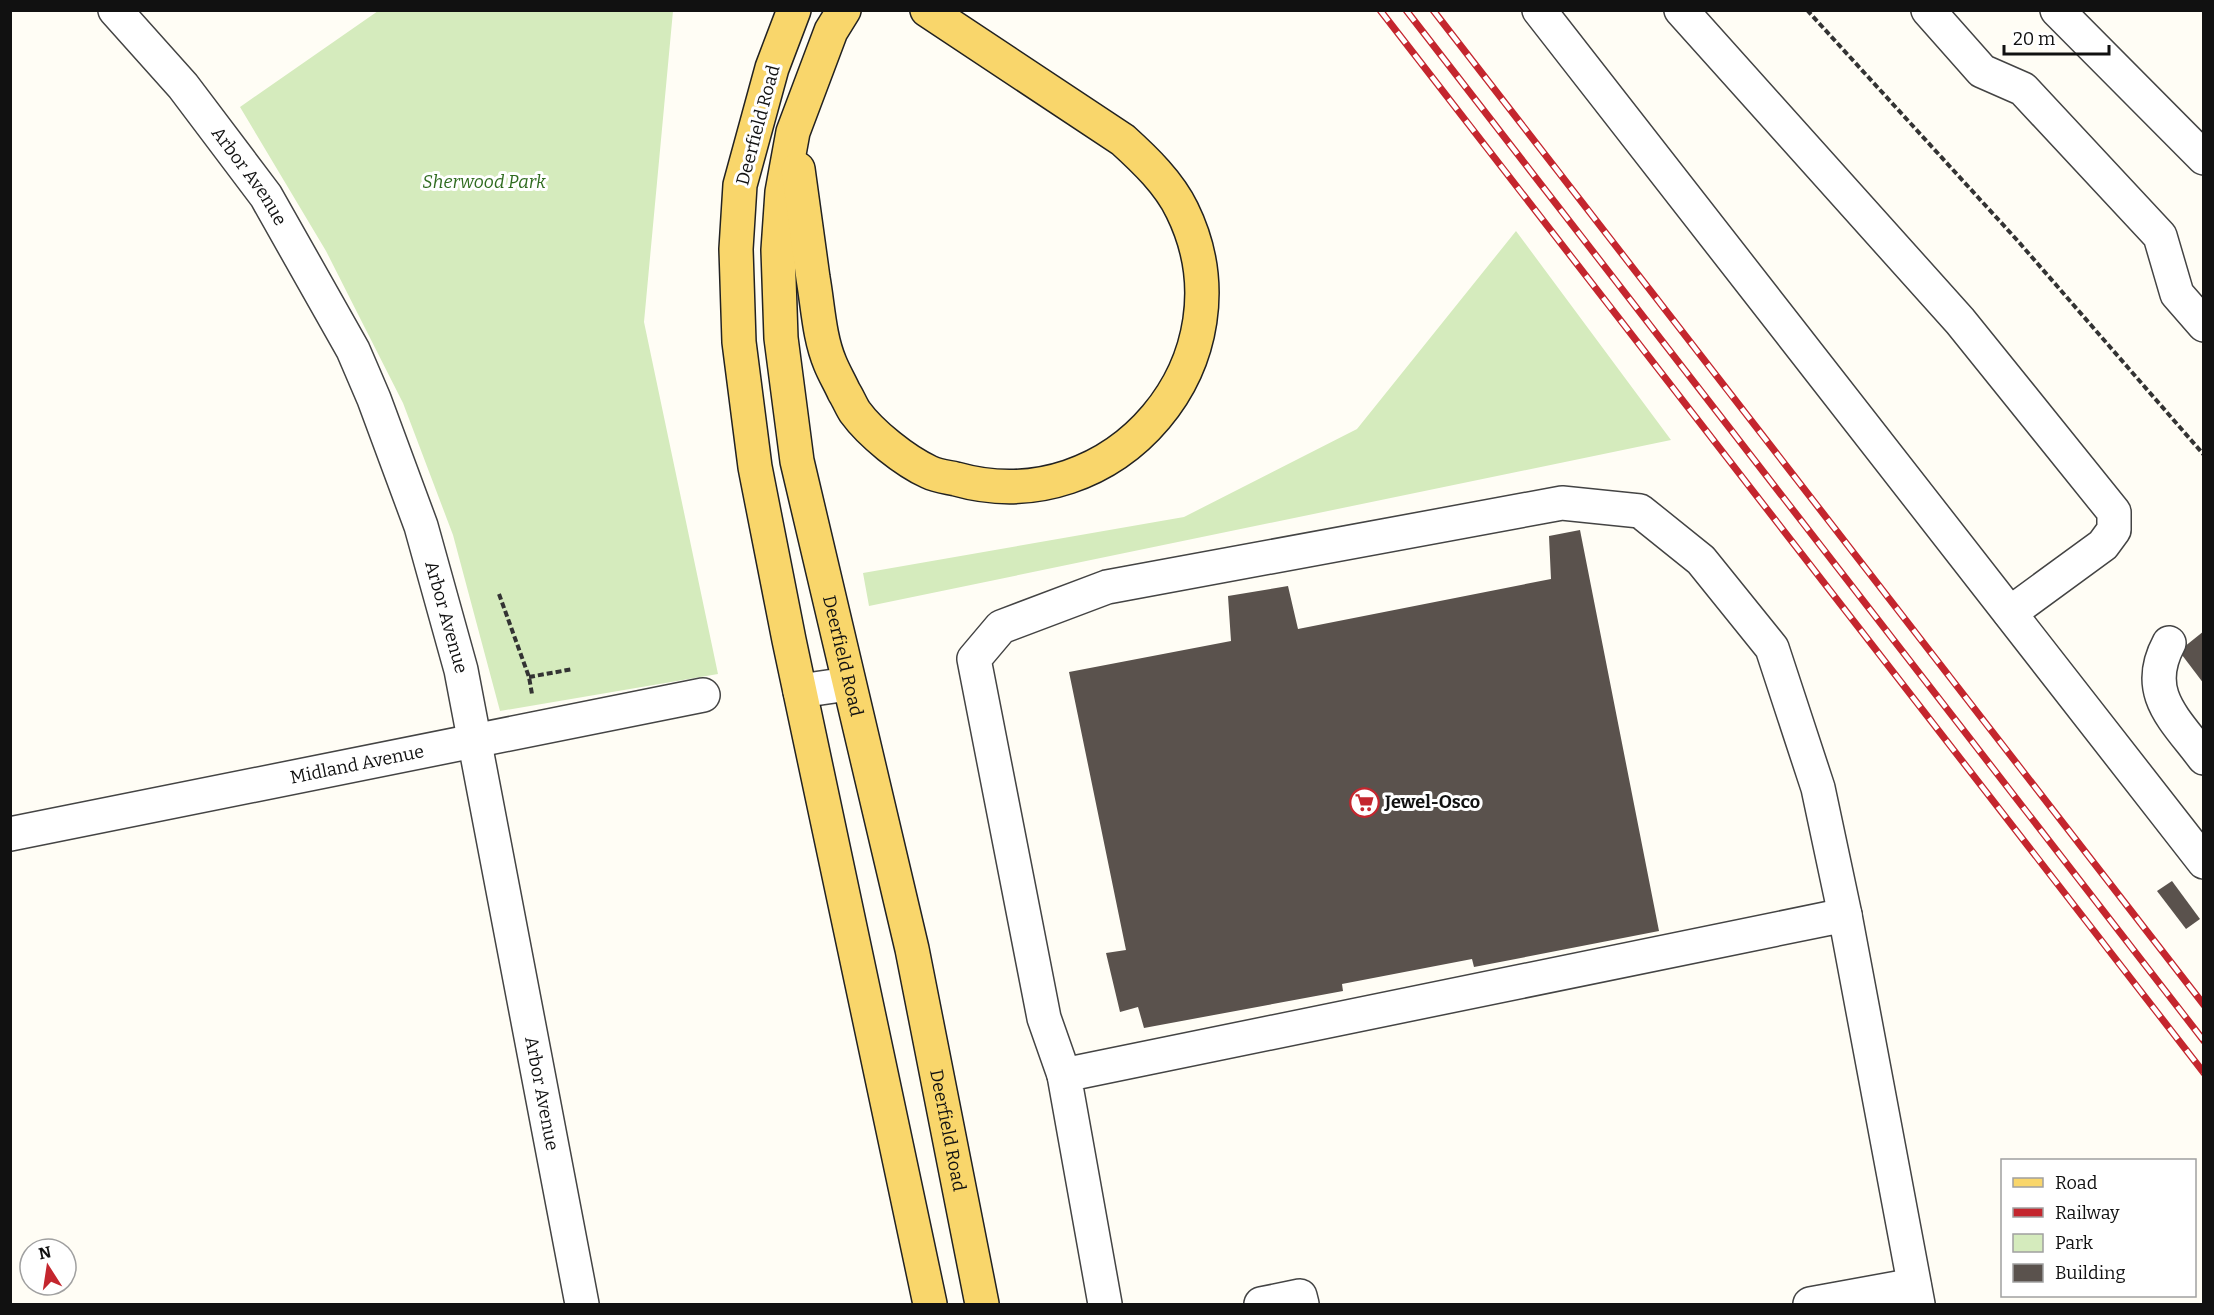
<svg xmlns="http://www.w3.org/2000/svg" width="2214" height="1315" font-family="Bitter,serif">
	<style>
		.green { fill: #d5ebbd }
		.building { fill: #5a524d }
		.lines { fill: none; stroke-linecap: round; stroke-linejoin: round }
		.minor-casing { stroke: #444; stroke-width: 36 }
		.major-casing { stroke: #222; stroke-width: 36 }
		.path { stroke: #333; stroke-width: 4; stroke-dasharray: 6 3; stroke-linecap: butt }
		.minor { stroke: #fff; stroke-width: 33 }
		.major { stroke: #f9d66b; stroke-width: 33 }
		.rail-casing { stroke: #c4262e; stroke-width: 7 }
		.rail { stroke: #fff; stroke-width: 4.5; stroke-dasharray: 14; stroke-linecap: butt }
		.labels { text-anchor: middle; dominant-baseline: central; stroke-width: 6; stroke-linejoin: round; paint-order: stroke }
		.street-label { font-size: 18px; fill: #111; stroke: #fff }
		.park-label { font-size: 18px; font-style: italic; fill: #2f6b1f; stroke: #fff }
		.poi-label { font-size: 18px; font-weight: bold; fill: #111; stroke: #fff; text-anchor: start }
	</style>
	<rect width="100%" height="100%" fill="#fffdf5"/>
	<g class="green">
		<path d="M378,11H673L644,322L718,674L500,711L453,535L403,403L326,251L240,107Z"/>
		<path d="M1516,231L1671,440L869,606L863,573L1184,517L1357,429Z"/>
	</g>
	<g class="building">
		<path d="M1580,530L1659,931L1474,967L1472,959L1342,984L1343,991L1144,1028L1138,1007L1120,1012L1106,953L1126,950L1069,672L1231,641L1228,596L1288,586L1298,629L1551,579L1549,536Z"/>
		<path d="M2204,631V684L2179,651Z"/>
		<path d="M2172,881L2200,919L2186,929L2157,891Z"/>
	</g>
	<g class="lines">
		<defs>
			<g id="minor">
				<path id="s1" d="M115,10L183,86L266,196L353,350L374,399L421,526L461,670L582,1304"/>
				<path d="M1539,10L2204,862"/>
				<path d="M1681,10L1960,321L2114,512V530L2103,545L2010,613"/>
				<path d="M1928,10L1982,71L2023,89L2160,236L2177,294L2204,325"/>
				<path d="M2057,10L2204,158"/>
				<path d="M2169,643C2142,693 2175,719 2204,758"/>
				<path d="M800,691L848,684"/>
				<path id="s2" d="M10,834L703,695"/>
				<path d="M1064,1075L1044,1018L974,659L1001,627L1107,587L1562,503L1640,511L1701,560L1772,648L1818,788L1845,915"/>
				<path d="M1105,1304L1064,1075L1845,915L1918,1304"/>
				<path d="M1261,1304L1300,1296L1302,1304"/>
				<path d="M1810,1304L1914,1285"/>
			</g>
			<g id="major">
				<path d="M794,10L772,68L740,185L736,249L739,342L755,467L789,640L930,1304"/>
				<path id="s3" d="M844,10L831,31L793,132L782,192L778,250L781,338L797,461L912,949L982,1304"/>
				<path d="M798,169C803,206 808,242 813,278C818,306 819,337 830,363C834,373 840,383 844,392C848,398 851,406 855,412C871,434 905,461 929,472C937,476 947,477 956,479C1115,524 1255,358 1182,210C1169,183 1145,160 1123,140L927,10"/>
			</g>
		</defs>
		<use href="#minor" class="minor-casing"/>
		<use href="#major" class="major-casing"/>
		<g class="path">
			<path d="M1807,10L2017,240L2204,455"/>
			<path d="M499,594L529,677L532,694"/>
			<path d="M529,677L573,669"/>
		</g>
		<use href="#minor" class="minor"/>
		<use href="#major" class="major"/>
		<defs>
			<g id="rail">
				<path d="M1380,10L2204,1073"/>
				<path d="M1406,10L2204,1041"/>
				<path d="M1433,10L2204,1005"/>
			</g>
		</defs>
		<use href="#rail" class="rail-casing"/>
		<use href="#rail" class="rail"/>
	</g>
	<defs>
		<symbol id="supermarket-ring" viewBox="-11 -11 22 22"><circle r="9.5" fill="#fff" stroke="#c4262e" stroke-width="1.5"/><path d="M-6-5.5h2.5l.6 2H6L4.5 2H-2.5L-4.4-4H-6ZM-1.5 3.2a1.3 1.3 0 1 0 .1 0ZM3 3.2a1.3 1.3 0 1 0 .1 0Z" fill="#c4262e"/></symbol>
	</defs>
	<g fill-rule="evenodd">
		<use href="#supermarket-ring" x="1348" y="786" width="33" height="33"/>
	</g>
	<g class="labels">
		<g class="street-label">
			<text transform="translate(758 125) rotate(-75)">Deerfield Road</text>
			<text stroke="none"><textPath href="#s1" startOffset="214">Arbor Avenue</textPath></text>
			<text stroke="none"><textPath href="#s1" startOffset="700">Arbor Avenue</textPath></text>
			<text stroke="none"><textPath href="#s3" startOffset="664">Deerfield Road</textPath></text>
			<text stroke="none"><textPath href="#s2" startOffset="354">Midland Avenue</textPath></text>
			<text stroke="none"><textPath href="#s1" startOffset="1186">Arbor Avenue</textPath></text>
			<text stroke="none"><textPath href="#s3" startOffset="1150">Deerfield Road</textPath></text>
		</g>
		<g class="park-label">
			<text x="484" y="182">Sherwood Park</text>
		</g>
		<g class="poi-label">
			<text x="1385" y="802">Jewel-Osco</text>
		</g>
	</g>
	<rect width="2214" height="1315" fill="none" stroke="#111111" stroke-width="24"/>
	<rect x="2001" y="1159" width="195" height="138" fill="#ffffff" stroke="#a0a0a0" stroke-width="1.5"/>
	<rect x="2013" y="1178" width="30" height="9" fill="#f9d66b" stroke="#a0a0a0" stroke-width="1.5"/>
	<text x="2055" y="1189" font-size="18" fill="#111111">Road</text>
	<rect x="2013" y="1208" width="30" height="9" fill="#c4262e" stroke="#a0a0a0" stroke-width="1.5"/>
	<text x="2055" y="1219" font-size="18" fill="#111111">Railway</text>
	<rect x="2013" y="1234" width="30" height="18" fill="#d5ebbd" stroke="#a0a0a0" stroke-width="1.5"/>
	<text x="2055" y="1249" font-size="18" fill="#111111">Park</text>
	<rect x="2013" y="1264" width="30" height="18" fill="#5a524d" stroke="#a0a0a0" stroke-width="1.5"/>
	<text x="2055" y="1279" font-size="18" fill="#111111">Building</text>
	<g transform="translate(48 1267) rotate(348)"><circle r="28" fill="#ffffff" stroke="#a0a0a0" stroke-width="1.5"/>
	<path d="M0-4.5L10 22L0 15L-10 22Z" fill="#c4262e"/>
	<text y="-9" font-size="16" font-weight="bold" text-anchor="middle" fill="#111111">N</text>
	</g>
	<path d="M2004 45v9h105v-9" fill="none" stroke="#111111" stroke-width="3"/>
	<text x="2013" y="45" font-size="18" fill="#111111" stroke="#ffffff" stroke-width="4.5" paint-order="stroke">20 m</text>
</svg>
